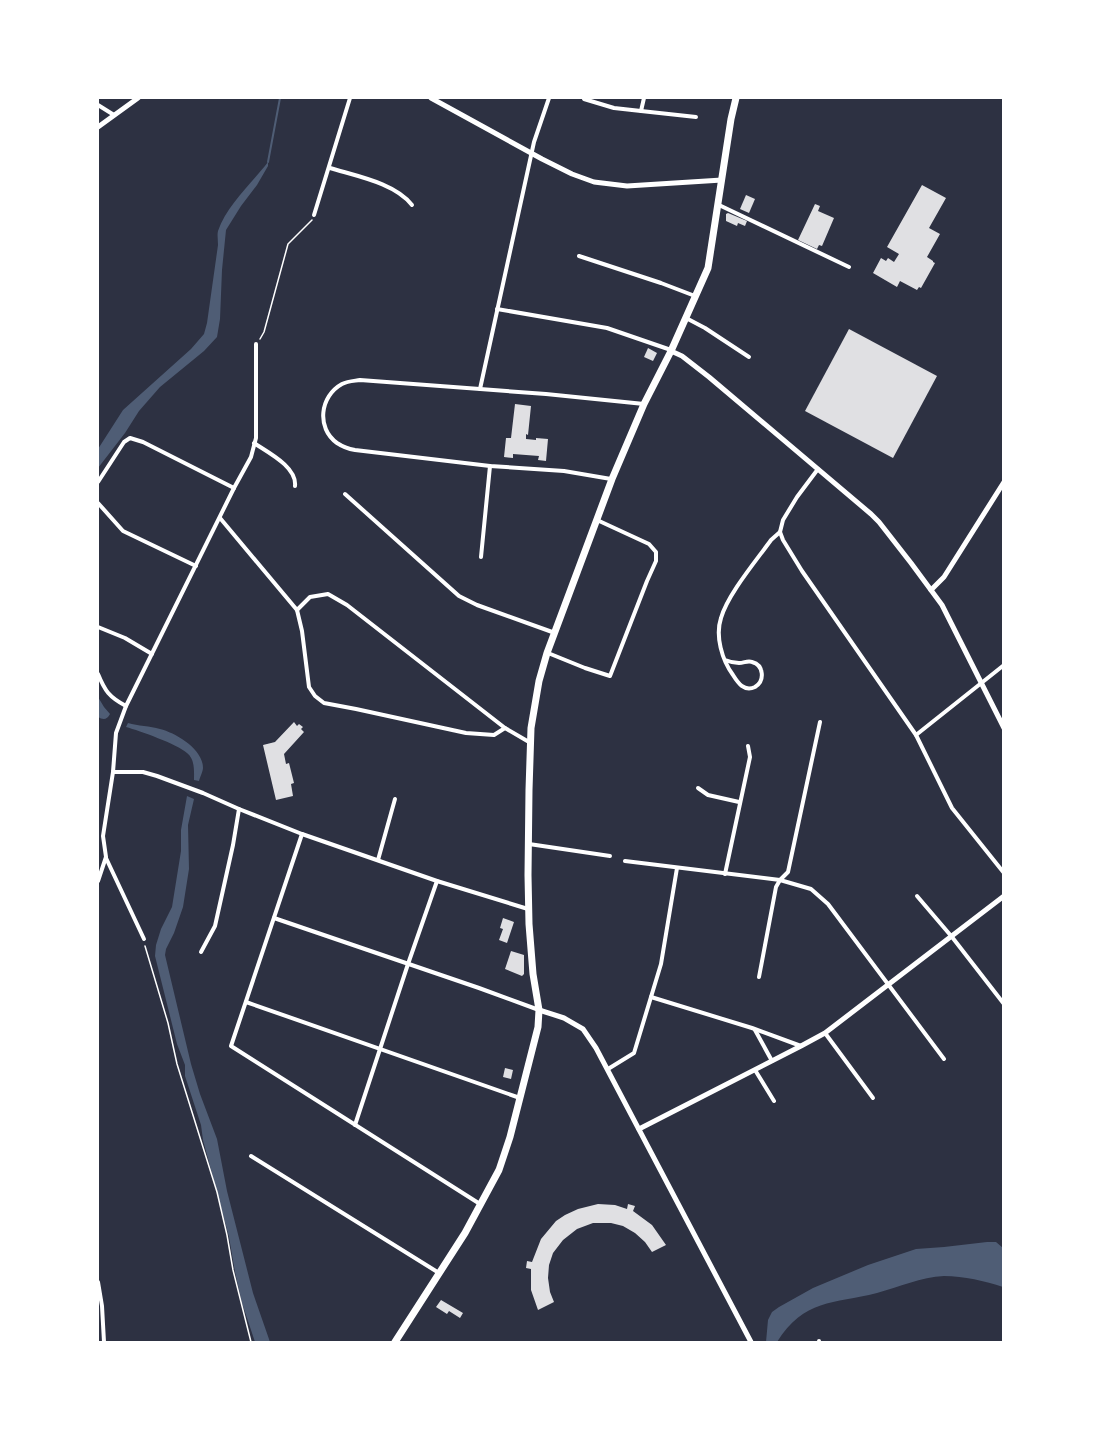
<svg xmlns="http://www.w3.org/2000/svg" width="1101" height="1440" font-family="'Source Serif 4',serif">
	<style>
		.water { fill: #4f5d75 }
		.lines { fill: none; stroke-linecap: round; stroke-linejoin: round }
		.stream { stroke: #4f5d75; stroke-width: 2 }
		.building { fill: #e0e0e3 }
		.path { stroke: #fff; stroke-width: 1.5 }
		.minor { stroke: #fff; stroke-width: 4 }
		.tertiary { stroke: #fff; stroke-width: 5 }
		.primary { stroke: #fff; stroke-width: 7 }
	</style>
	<rect width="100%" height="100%" fill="#2d3142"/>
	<g class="water">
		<path d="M268,162V166L257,185L241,206L226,230L222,270L220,319L217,337L204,351L160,387L139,411L125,433L98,468V449L123,410L191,349L204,334L207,323L218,245C218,240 217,235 218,231C227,205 252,183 268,162Z"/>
		<path d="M98,697L104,707L110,714C107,720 103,720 98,717Z"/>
		<path d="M128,723C138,726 150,726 160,729C176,733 203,749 203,768C203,771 200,777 199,781L194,780C194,771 195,759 187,753C177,744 140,731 126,727Z"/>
		<path d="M187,796L194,799L188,825L189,869L183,907L174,933L166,949L165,955L191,1064L200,1094L217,1139L227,1191L253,1293L270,1342H255L242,1303L235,1272L229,1237L203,1140L201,1125L185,1076V1065L177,1044L155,956L156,945L161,929L172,907L181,851V830Z"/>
		<path d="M987,1242H996L1003,1248V1287C985,1281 964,1276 944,1276C921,1277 899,1287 877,1293C833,1304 804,1299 777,1342H766L768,1320L772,1312L779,1307L813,1288L868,1265L916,1249L944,1247Z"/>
	</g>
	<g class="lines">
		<path class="stream" d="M268,162L280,98"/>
	</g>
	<g class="building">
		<path d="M922,185L946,198L929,228L940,234L927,257L933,261V262L935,263L921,288L919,287L917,290L900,281L897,287L873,273L881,258L886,261L888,258L894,262L899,254L887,247Z"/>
		<path d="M746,195L755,199L749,213L740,209Z"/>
		<path d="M815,204L820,206L818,211L834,218L822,246L819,245L817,249L798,240Z"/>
		<path d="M728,213L747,221L745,226L738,223L737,226L726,221V214Z"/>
		<path d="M849,329L937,376L893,458L805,411Z"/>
		<path d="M648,348L657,353L653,361L644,357Z"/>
		<path d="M515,404L531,406L528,435L526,434V439L536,440V438L548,439L546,461L538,460L539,456L513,454V458L504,457L506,438H511Z"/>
		<path d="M294,722L297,726L299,724L303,727L301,729L304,732L284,754L286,764L289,763L294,783L291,784L293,796L276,800L263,745L275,742Z"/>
		<path d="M503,918L514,922L507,943L499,940L503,929L500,928Z"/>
		<path d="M511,951L524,955V974L522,976L505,969Z"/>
		<path d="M505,1068L513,1070L511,1079L503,1077Z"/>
		<path d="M598,1204L615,1205L627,1209L628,1204L635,1206L633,1211L652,1225L666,1245L652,1252L645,1242L635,1233L623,1226L611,1223H593L577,1229L563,1240L553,1253L549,1265L548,1278L550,1292L554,1302L538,1310L531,1290V1269L526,1268L527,1261L532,1262L541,1239L556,1221L565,1215L578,1209Z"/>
		<path d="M441,1300L463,1313L460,1318L449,1311L447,1314L436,1307Z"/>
	</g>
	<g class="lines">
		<g class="path">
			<path d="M260,339L264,332L288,244L312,220"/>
			<path d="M145,946L168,1023L177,1064L217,1192L227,1235L233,1270L251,1342"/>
		</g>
		<g class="minor">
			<path d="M644,98L641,111L696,117"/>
			<path d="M584,99L614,108L641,111"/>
			<path d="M98,105L114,115"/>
			<path d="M330,168C356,176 395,183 412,205"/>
			<path d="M719,205L849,267"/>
			<path d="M314,215L350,98"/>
			<path d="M579,256L661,283L695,296"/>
			<path d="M497,309L607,328L671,350"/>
			<path d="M686,318L705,328L749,357"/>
			<path d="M480,389L534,142L549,98"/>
			<path d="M254,443C269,453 297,467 295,486"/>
			<path d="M818,469L797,497L783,520L780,532L783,540L802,571L916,735L952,808L1004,873"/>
			<path d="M611,479L564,471L490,466L355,450C349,449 343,447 337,443C316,428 320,396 342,384C348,381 354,381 360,380L546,394L644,404"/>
			<path d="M98,482L124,442L130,438L143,442L234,488"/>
			<path d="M345,494L459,596L477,605L555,633"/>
			<path d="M98,503L123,531L196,566"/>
			<path d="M220,518L297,610L302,631L309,687L315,696L324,703L356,709L466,733L494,735L505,728"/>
			<path d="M481,557L490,466"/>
			<path d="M297,610L310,597L328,594L347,605L505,728L529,742"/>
			<path d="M98,627L125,638L152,654"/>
			<path d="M548,653L585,668L610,676L647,581L656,561V552L649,544L597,520"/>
			<path d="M725,660C730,662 734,663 739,663C744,663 748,660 752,662C764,665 765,681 755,687C744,692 738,683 733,675C722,660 715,636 721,618C728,594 756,561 771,540L780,532"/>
			<path d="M98,674C105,691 109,697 126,706"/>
			<path d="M916,735L1004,665"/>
			<path d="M113,772H143L157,776L203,793L239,809L302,834L437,881L528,909"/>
			<path d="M698,788L708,795L739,802"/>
			<path d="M302,834L231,1046L480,1204"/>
			<path d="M529,844L610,856"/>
			<path d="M106,858L144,939"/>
			<path d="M378,860L395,799"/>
			<path d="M625,861L780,880L811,889L828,904L944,1059"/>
			<path d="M725,874L750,757L748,746"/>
			<path d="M98,881L106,857L103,836L113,772L116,733L126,706L234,488L251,457L256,438V344"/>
			<path d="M917,896L952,937L1004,1004"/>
			<path d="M274,918L479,988L539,1010"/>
			<path d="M201,952L215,926L233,845L239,809"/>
			<path d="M759,977L776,887L780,880L788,872L820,722"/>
			<path d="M651,997L752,1028L801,1046"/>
			<path d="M246,1002L520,1098"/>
			<path d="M755,1030L772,1061"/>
			<path d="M825,1033L873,1098"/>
			<path d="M608,1069L634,1053L661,964L677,868"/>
			<path d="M755,1070L774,1101"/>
			<path d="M355,1125L408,964L437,881"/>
			<path d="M251,1156L439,1273"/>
			<path d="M98,1282L102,1306L104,1342"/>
			<path d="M819,1341V1342"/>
		</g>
		<g class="tertiary">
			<path d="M431,98L542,159L572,174L594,182L627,186L722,180"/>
			<path d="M98,127L138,98"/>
			<path d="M671,351L682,356L709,377L871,514L879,522L911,563L942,605L1004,728"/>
			<path d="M931,590L944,577L1004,482"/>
			<path d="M539,1010L564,1018L583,1029L596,1048L751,1342"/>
			<path d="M639,1129L801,1046L825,1033L1004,896"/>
		</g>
		<path class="primary" d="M395,1342L465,1233L499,1170L510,1137L538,1027L539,1010L533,974L529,924L528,875L529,790L531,728L539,681L547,653L612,479L644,404L671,351L708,268L731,119L736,98"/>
	</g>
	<rect width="1101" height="1440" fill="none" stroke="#ffffff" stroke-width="198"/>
</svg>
